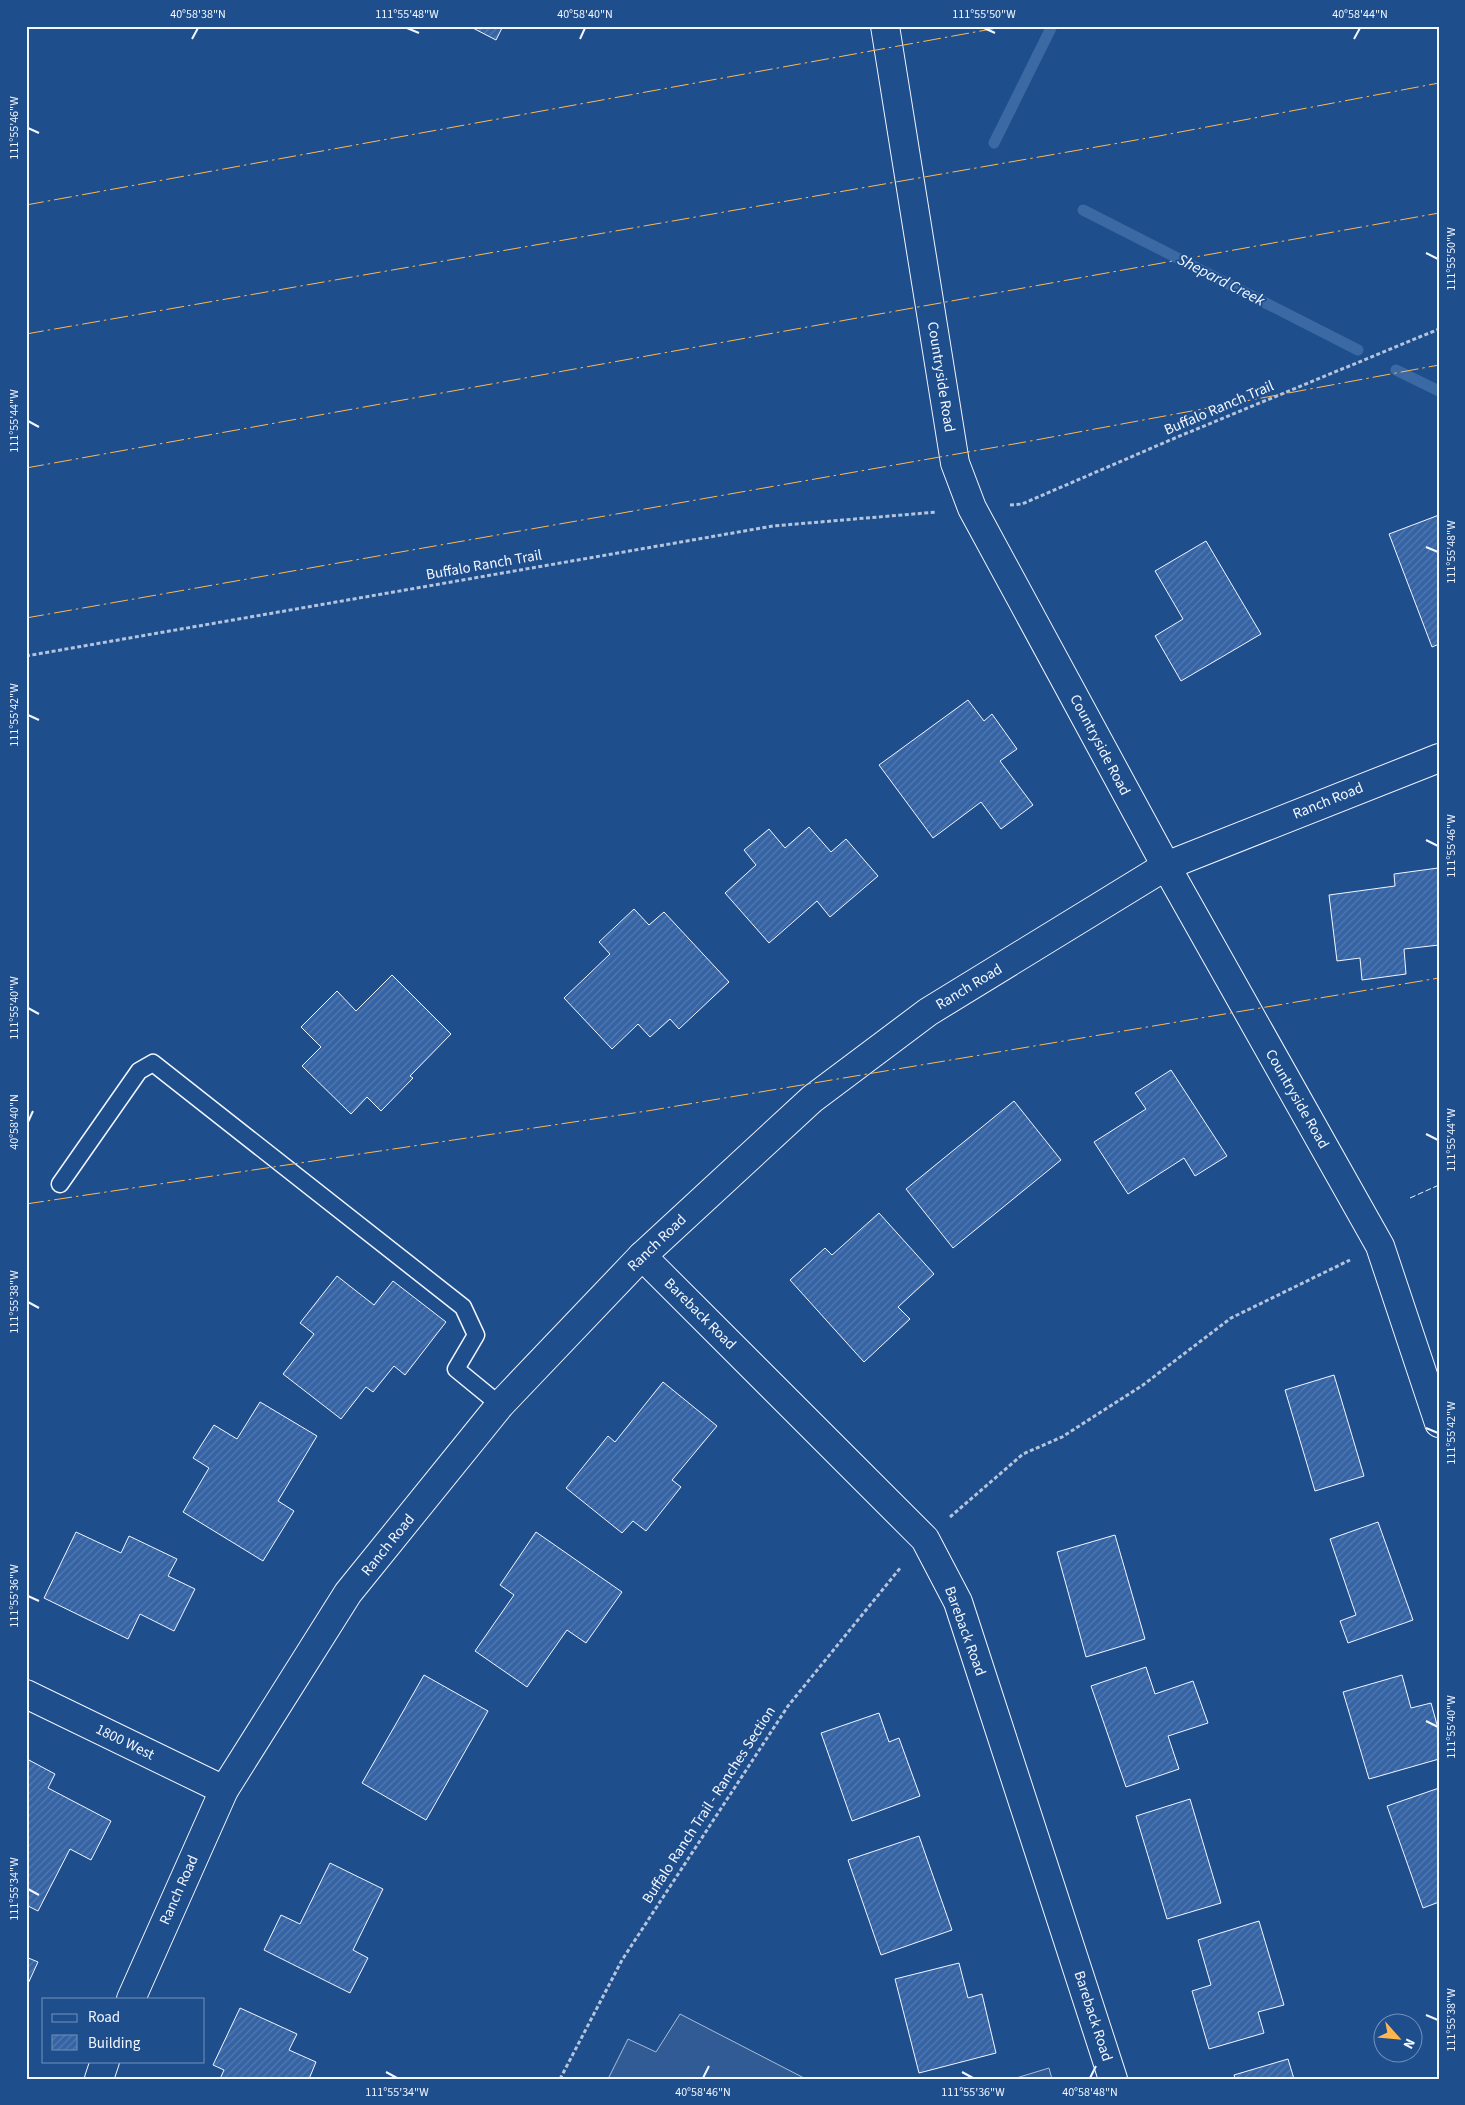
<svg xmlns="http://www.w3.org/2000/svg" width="1465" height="2105" font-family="'Source Sans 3',sans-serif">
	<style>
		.parking { fill: #305b95; stroke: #a8bbd7 }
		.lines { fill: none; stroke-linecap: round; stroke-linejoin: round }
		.stream { stroke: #3b69a3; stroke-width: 11 }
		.building { fill: url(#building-hatch); stroke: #f2f6ff }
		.lane-casing { stroke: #f2f6ff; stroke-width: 19 }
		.street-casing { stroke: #f2f6ff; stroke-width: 30 }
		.path { stroke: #b3c4dc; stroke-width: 3; stroke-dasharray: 4 2.5; stroke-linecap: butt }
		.lane { stroke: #1f4e8c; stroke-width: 16 }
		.street { stroke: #1f4e8c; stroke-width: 28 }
		.fence { stroke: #f2f6ff; stroke-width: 1; stroke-dasharray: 6 2.5; stroke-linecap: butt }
		.power { stroke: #ffb74d; stroke-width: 1; stroke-dasharray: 18 4 2.5 4; stroke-linecap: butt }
		.ticks { fill: none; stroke: #f2f6ff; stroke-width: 2 }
		.labels { text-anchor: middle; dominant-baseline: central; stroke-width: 4; stroke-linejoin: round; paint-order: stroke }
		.street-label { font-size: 15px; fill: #f2f6ff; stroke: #1f4e8c }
		.water-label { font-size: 16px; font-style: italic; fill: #f2f6ff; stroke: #1f4e8c }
		.neatline { fill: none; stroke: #f2f6ff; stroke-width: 2 }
		.ticks-label { font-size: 12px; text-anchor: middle; fill: #f2f6ff }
	</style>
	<defs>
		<pattern id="building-hatch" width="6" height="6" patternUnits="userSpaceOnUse" patternTransform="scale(1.25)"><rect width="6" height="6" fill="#3563a3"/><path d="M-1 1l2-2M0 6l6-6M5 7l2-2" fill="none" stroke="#537ab1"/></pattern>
	</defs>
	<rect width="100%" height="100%" fill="#1f4e8c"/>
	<g class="parking">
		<path d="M680,2014L806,2079H608L628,2039L656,2052Z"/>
		<path d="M1049,2068L1052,2079H1013Z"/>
	</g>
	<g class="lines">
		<g class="stream">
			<path d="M994,143L1052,26"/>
			<path d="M1083,210L1358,350"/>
			<path d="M1396,370L1439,391"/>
		</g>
	</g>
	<g class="building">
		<path d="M469,26H503L496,40Z"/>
		<path d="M1439,515V644L1432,647L1389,534Z"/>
		<path d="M1206,541L1261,634L1181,681L1155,636L1183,619L1155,571Z"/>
		<path d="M968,700L984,721L992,714L1017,749L1000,761L1033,805L1001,829L981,802L933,838L879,765Z"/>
		<path d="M809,827L831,852L846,839L878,876L830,917L817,901L769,943L725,893L756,865L744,850L769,829L785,848Z"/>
		<path d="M1438,868L1439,945L1404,949L1406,974L1362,980L1360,958L1337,961L1329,895L1395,886L1394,874Z"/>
		<path d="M634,909L649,925L664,912L729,982L679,1029L670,1019L650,1037L638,1024L612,1049L564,998L610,954L599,942Z"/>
		<path d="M392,975L451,1034L410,1076L413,1078L381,1111L367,1097L351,1114L302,1066L321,1047L301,1027L337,991L356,1011Z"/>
		<path d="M1171,1070L1227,1156L1195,1176L1184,1158L1128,1194L1094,1142L1146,1109L1135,1093Z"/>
		<path d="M1014,1101L1061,1160L953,1248L906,1189Z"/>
		<path d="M879,1213L934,1274L898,1307L910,1319L864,1362L790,1280L825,1248L832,1255Z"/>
		<path d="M337,1276L374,1305L393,1281L446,1322L405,1375L394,1366L373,1392L366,1387L341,1419L283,1374L314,1334L300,1323Z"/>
		<path d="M1334,1375L1364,1476L1315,1491L1285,1390Z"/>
		<path d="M663,1382L717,1426L672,1480L681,1487L646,1531L633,1521L622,1533L566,1488L608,1436L615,1442Z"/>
		<path d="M260,1402L317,1436L278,1501L294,1511L263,1561L183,1512L209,1468L193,1458L214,1425L237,1439Z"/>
		<path d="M1378,1522L1413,1620L1348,1643L1340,1621L1356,1615L1330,1539Z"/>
		<path d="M76,1532L121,1553L129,1536L177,1559L168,1576L195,1589L174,1631L140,1614L128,1639L44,1598Z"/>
		<path d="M536,1532L622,1592L586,1643L567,1630L527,1687L475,1651L514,1595L500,1585Z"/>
		<path d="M1115,1535L1145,1639L1086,1657L1057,1552Z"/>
		<path d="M1146,1667L1155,1694L1193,1681L1208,1723L1168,1736L1179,1769L1126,1787L1091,1686Z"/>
		<path d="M424,1675L488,1711L426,1820L362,1783Z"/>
		<path d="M1402,1675L1411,1708L1431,1703L1439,1732V1759L1369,1779L1343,1692Z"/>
		<path d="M879,1713L889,1742L899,1738L920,1796L852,1821L821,1733Z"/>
		<path d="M27,1759L55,1774L48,1788L111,1821L91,1860L70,1849L38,1911L26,1905Z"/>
		<path d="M1439,1788V1902L1423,1908L1387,1806Z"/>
		<path d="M1190,1799L1221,1903L1167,1919L1136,1816Z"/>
		<path d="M919,1836L952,1930L881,1955L848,1860Z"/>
		<path d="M330,1863L383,1889L353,1950L368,1958L350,1993L264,1950L281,1915L300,1924Z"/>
		<path d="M1259,1921L1284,2005L1258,2012L1264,2033L1209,2049L1192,1991L1211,1985L1198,1940Z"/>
		<path d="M26,1957L38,1962L26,1988Z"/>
		<path d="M959,1963L968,1998L982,1994L996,2053L919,2073L895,1979Z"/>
		<path d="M240,2008L297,2034L289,2050L316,2062L309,2079H220L224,2070L213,2065Z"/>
		<path d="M1288,2059L1294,2079H1235L1234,2075Z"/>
	</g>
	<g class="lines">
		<defs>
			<path id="lane" d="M60,1184L139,1071L153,1063L463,1307L476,1335L456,1369L500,1405"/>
			<g id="street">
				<path d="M885,26L955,463L972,508L1166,866L1380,1246L1439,1423"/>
				<path d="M642,1256L925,1539L958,1602L1113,2079"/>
				<path d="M26,1694L224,1790"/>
				<path d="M131,1999L224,1790L348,1593L500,1405L642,1256L812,1099L928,1012L1166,866L1439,758"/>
				<path d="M99,2079L105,2061"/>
			</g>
		</defs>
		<use href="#lane" class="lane-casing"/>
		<use href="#street" class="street-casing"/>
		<g class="path">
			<path d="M1010,505L1022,504L1175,438L1439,329"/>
			<path d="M26,656L773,526L937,512"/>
			<path d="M950,1517L1023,1454L1062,1437L1143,1385L1231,1318L1350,1260"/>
			<path d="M560,2079L622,1960L788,1706L901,1567"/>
		</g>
		<use href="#lane" class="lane"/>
		<use href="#street" class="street"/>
		<path class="fence" d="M1410,1198L1439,1185"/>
		<g class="power">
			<path d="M26,205L1008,26"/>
			<path d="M26,334L1159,136L1439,83"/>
			<path d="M26,468L1439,213"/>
			<path d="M26,618L1025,442L1439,365"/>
			<path d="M26,1204L647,1111L1439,978"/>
		</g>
	</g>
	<path class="ticks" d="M407,28L419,33M984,28L995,33M192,39L198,28M580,39L585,28M1354,39L1360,28M28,128L39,133M1426,253L1438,259M28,421L39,427M1426,547L1438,552M28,715L39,720M1426,840L1438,846M28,1008L39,1014M28,1122L33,1111M1426,1134L1438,1140M28,1302L39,1308M1426,1428L1438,1433M28,1596L39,1601M1426,1721L1438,1727M28,1889L39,1895M1426,2015L1438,2020M386,2072L397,2078M962,2072L973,2078M703,2078L709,2066M1090,2078L1096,2066"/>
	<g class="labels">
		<g class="street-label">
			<text transform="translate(941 377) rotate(81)">Countryside Road</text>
			<text transform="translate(1219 408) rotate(-23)">Buffalo Ranch Trail</text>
			<text transform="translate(484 565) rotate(-10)">Buffalo Ranch Trail</text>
			<text transform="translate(1100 745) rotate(62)">Countryside Road</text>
			<text transform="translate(1328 801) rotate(-22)">Ranch Road</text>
			<text transform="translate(969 987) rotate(-31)">Ranch Road</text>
			<text transform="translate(1297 1099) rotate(60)">Countryside Road</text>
			<text transform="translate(657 1243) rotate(-44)">Ranch Road</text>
			<text transform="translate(700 1314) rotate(45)">Bareback Road</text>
			<text transform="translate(388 1545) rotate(-51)">Ranch Road</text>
			<text transform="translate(965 1631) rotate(70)">Bareback Road</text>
			<text transform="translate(125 1742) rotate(26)">1800 West</text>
			<text transform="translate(709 1805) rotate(-57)">Buffalo Ranch Trail - Ranches Section</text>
			<text transform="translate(179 1890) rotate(-66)">Ranch Road</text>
			<text transform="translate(1093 2016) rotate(72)">Bareback Road</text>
		</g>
		<g class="water-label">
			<text transform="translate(1221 280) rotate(27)">Shepard Creek</text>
		</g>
	</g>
	<rect width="1465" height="2105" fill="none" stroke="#1f4e8c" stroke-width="55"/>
	<rect x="42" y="1998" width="162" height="65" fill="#1f4e8c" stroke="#7391ba"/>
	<rect x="52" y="2014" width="25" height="8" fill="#1f4e8c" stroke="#7391ba"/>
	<text x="88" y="2022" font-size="15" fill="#f2f6ff">Road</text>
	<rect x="52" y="2035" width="25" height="15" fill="url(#building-hatch)" stroke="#7391ba"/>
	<text x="88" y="2048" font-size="15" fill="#f2f6ff">Building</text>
	<g transform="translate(1398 2038) rotate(117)"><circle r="24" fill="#1f4e8c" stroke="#7391ba"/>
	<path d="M0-4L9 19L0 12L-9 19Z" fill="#ffb74d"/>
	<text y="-8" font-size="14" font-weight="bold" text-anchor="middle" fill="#f2f6ff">N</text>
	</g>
	<rect x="28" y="28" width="1410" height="2050" class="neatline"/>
	<g class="ticks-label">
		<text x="198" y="18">40°58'38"N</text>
		<text x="407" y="18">111°55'48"W</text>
		<text x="585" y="18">40°58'40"N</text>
		<text x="984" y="18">111°55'50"W</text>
		<text x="1360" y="18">40°58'44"N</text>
		<text transform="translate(14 128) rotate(-90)" y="4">111°55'46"W</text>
		<text transform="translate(1451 259) rotate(-90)" y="4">111°55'50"W</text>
		<text transform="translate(14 421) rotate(-90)" y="4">111°55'44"W</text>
		<text transform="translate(1451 552) rotate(-90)" y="4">111°55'48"W</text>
		<text transform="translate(14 715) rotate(-90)" y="4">111°55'42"W</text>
		<text transform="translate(1451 846) rotate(-90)" y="4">111°55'46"W</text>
		<text transform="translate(14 1008) rotate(-90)" y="4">111°55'40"W</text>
		<text transform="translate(14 1122) rotate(-90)" y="4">40°58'40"N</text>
		<text transform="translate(1451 1140) rotate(-90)" y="4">111°55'44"W</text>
		<text transform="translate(14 1302) rotate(-90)" y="4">111°55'38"W</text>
		<text transform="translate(1451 1433) rotate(-90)" y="4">111°55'42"W</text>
		<text transform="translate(14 1596) rotate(-90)" y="4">111°55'36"W</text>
		<text transform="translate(1451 1727) rotate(-90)" y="4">111°55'40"W</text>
		<text transform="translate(14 1889) rotate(-90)" y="4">111°55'34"W</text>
		<text transform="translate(1451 2020) rotate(-90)" y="4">111°55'38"W</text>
		<text x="397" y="2096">111°55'34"W</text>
		<text x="703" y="2096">40°58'46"N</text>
		<text x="973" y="2096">111°55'36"W</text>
		<text x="1090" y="2096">40°58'48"N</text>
	</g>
</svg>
